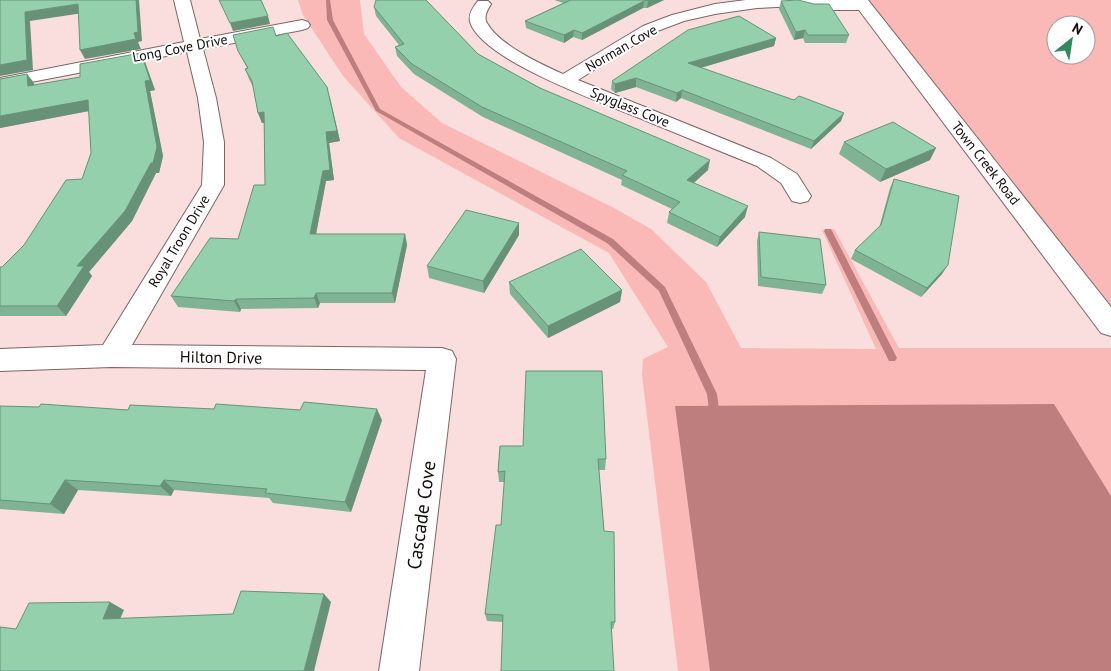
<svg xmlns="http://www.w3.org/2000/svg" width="1111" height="671" font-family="'PT Sans',sans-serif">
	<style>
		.green { fill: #fab8b7; fill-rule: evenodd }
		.water { fill: #be7e7d }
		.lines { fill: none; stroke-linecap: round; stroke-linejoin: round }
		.stream { fill: #be7e7d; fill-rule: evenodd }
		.minor-casing { stroke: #7d6565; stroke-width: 2 }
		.minor { fill: #fff; fill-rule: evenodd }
		.wall { fill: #7fb394 }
		.shaded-wall { fill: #689278 }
		.building { fill: #94d0ac; stroke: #689278 }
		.labels { text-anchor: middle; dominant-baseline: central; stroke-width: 4; stroke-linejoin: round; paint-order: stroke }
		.far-street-label { font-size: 14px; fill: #140b0b; stroke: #fff }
		.street-label { font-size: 16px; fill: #140b0b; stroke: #fff }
		.near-street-label { font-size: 19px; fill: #140b0b; stroke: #fff }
	</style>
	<rect width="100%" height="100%" fill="#f9dedd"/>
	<g class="green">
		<path d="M298,0H360L364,34L401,87L442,123L614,208L651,229L706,282L741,348L876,349L822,230L834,229L899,348H1111V671H678L642,375L643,359L668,347L609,253L399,138L343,76L303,15Z"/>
		<path d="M868,0H1111V312ZM1056,25H1086V55H1056Z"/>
	</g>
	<path class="water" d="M1054,404L1111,496V671H710L675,406Z"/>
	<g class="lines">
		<g class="stream">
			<path d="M326,0H330L333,20L380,109L613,239L665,287L717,394L720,418L718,421L715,422L712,421L710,418L707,394L659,291L607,243L376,111L327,20Z"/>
			<path d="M825,229H831L832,231L897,358L895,361H889L824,231Z"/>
		</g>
		<defs>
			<g id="minor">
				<path d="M174,0H190L200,39L302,20L308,22L310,25L308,28L302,30L203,49L216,98L224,142V185L132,345L442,348L452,351L456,359L419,671H379L426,370L111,367L0,371V349L103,345L202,185L204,142L198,98L187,52L0,88V78L184,42Z"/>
				<path d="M746,0H868L1111,307V336L1101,333L859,10H812L796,6L757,8L715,14L684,21L655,32L578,80L771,158L797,174L811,196L808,201L800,203L792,201L781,183L757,166C719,151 681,135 644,120C606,104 482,61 470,22C468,14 473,7 478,1H488L491,4C488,9 483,17 487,23C499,45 541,64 563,74L643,26L672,15L715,4Z"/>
			</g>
		</defs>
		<use href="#minor" class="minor-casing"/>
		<use href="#minor" class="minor"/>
	</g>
	<g class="wall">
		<path d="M554,0H664L647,8H643L582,40L573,37L564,43L526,28L525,21L563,3Z"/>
		<path d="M781,1L849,35L846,43H805L803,38L794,40L779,9Z"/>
		<path d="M427,2L478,54L540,88L708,170L694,183L745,217L717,247L667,223L669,212L672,209L621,185L622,180L483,117L414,74L397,56L395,47L399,45L376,16L374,7Z"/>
		<path d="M276,36L330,97L340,141L329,143L334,180L326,181L316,234H405L407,245L395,303H320L318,308L241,309L240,312L178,307L171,296L238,239L265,185L264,123H262L258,113L253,87L249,79L245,69L247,68L238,51Z"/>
		<path d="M776,38L774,46L700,68L841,121L811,149L681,98L676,102L636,87L615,93L611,89L612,81Z"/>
		<path d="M145,62L155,90L150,91L163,156L159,173H156L132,221L89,272L92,276L66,316H0V267H2L24,245L82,179L91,153L89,111L0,128V79L27,74L34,83V85L80,77Z"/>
		<path d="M844,142L930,160L880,182L839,154Z"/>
		<path d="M894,179L942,274L921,297L851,259L855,250L879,228L890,188Z"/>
		<path d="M519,223V235L484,293L429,278L427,266Z"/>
		<path d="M759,232L826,285L822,294L758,286L757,241Z"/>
		<path d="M509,282L622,290L620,302L548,338L510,294Z"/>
		<path d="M0,406L128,410L382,420L351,512L273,503L269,498L174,490L171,496L78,490L64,514L0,509Z"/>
		<path d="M500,446L606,459L605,470H599L604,531L615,622L613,629L487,621L485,614L501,525L505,482H499L498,472Z"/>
	</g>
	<g class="shaded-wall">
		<path d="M136,0H139L142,41L138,42L141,49L85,59L80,50L134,33Z"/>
		<path d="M650,0H664L647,8L648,1Z"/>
		<path d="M644,1L643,8L582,40V33Z"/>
		<path d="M78,4L83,13L30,21L33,70L0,76V65L25,12Z"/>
		<path d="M268,16L270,24L233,31L230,23Z"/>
		<path d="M574,30L573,37L564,43V35Z"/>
		<path d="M805,30L803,38L794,40L796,32Z"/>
		<path d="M776,38L774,46L687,72L688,63Z"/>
		<path d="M141,53L145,62L155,90L150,91L163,156L159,173H156L132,221L89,272L92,276L66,316L57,306L77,266Z"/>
		<path d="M27,74L34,83V96L28,86Z"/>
		<path d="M636,78V87L615,93V84Z"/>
		<path d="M327,87L340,141L329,143L334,180L326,181L314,245L310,234L326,132Z"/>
		<path d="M682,90L681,98L676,102L677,93Z"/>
		<path d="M88,100L94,110L0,128V116Z"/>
		<path d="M264,112L268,122L262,123L258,113Z"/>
		<path d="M844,113L841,121L811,149L814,141Z"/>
		<path d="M936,148L930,160L880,182L886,169Z"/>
		<path d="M710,160L708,170L685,190L687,180Z"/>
		<path d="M748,206L745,217L717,247L720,237Z"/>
		<path d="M519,223V235L484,293L483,281Z"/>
		<path d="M405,234L407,245L395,303L392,293Z"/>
		<path d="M948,265L942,274L921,297L927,288Z"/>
		<path d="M622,290L620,302L548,338V326Z"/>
		<path d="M316,293L320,303L318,308L314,298Z"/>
		<path d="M236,299L241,309L240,312L234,301Z"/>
		<path d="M377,409L382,420L351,512L345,502Z"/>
		<path d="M65,480L78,490L64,514L50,504Z"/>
		<path d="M164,480L174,490L171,496L160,486Z"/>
		<path d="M324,594L331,602L314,671H304Z"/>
		<path d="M110,602L124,610L117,626L103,619Z"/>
	</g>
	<g class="building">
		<path d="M0,0H136L138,32L134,33L136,39L80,50L78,4L25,12L27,60L0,65Z"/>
		<path d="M219,0H261L268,16L230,23Z"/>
		<path d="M376,0H426L478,54L540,88L710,160L687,180L748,206L720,237L669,212L680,202L622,175L627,171L482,107L412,64L395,47L404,44L374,7Z"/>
		<path d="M571,0H650L644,1L582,33L574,30L564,35L525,21Z"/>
		<path d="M798,0L814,4H829L849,35H808L805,30L796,32L781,1Z"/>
		<path d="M739,16L776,38L688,63L794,100L799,96L844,113L814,141L682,90L677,93L636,78L615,84L612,81L688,30Z"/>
		<path d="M273,27L276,36L287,33L327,87L337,131L326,132L330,170L323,171L310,234H405L392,293H316L314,298L236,299L234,301L171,296L210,238L238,239L254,185H265L264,112L258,113L252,81L245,69L248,68L238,51L233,35Z"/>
		<path d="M141,53L150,80L145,81L157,147L153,163H151L125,211L77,266H84L57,306H0V267H2L24,245L66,180L82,179L91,153L88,100L0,116V79L27,74L28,86L80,77V64Z"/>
		<path d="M893,122L936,148L886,169L844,142Z"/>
		<path d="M894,179L959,196L948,265L927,288L855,250L881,225Z"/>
		<path d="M466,210L519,223L483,281L427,266Z"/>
		<path d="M759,232L820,239L826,285L761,277Z"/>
		<path d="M581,249L622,290L548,326L509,282Z"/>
		<path d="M526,371H602L606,459H598L604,531L614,532L615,622H611L614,671H501L503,615L485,614L496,525H501L505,471L498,472L500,446H523Z"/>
		<path d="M304,402L377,409L345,502L265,493L267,489L164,480L160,486L65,480L50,504L0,500V406L39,407L41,404L128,410L130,405L214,409L216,404L300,410Z"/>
		<path d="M241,591L324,594L304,671H0V627L16,629L29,603L110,602L103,619L233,614Z"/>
	</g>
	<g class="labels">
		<g class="far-street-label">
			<text transform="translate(180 48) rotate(-11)">Long Cove Drive</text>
			<text transform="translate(621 48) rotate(-30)">Norman Cove</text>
			<text transform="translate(630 107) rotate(22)">Spyglass Cove</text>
			<text transform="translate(986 163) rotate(52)">Town Creek Road</text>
			<text transform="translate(179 241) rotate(-59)">Royal Troon Drive</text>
		</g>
		<g class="street-label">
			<text transform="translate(221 357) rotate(1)">Hilton Drive</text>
		</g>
		<g class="near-street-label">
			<text transform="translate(421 515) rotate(-82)">Cascade Cove</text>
		</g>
	</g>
	<g transform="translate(1071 40) rotate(30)"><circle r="24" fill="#ffffff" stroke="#a19d9d"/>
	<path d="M0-4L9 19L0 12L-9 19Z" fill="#33895d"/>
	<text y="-8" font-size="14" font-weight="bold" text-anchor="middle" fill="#140b0b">N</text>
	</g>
</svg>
